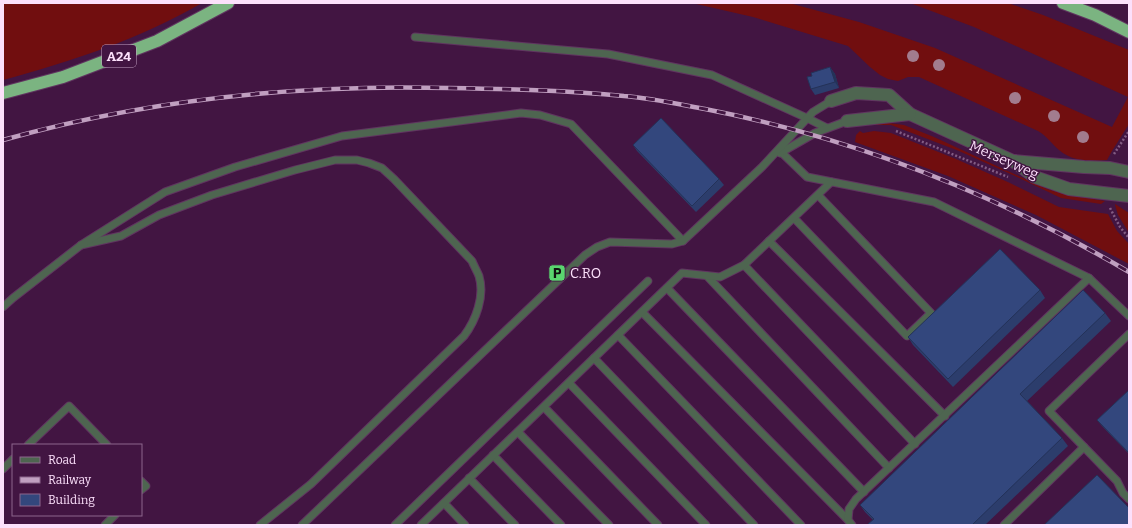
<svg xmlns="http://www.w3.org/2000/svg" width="1132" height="528" font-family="Bitter,serif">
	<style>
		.grass { fill: #710e0f }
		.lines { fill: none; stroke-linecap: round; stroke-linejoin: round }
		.lane-casing { stroke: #603560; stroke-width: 9 }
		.street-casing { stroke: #603560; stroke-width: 14 }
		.highway-casing { stroke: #603560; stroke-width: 14 }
		.path { stroke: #835c83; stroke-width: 2.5; stroke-dasharray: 2 2; stroke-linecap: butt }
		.lane { stroke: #4e6550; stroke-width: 7 }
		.street { stroke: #4e6550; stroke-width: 12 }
		.highway { stroke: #7bb481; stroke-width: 12 }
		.rail-casing { stroke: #c09fc0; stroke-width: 4.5 }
		.rail { stroke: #421542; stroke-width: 3; stroke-dasharray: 9; stroke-linecap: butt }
		.tree { fill: #a27c8e }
		.wall { fill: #2c3d6c }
		.shaded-wall { fill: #243258 }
		.building { fill: #33477d; stroke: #243258 }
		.labels { text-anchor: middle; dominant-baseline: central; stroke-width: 3; stroke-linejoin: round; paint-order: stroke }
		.shield { fill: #421542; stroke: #c4a3c4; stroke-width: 1 }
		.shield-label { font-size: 13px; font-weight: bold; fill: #fce0fb }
		.street-label { font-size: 14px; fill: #fce0fb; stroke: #421542 }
		.poi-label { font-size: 14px; fill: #fce0fb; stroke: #421542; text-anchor: start }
	</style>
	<rect width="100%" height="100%" fill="#421542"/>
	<g class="grass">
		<path d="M3,3H202C140,39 72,61 3,80Z"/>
		<path d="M692,3H789L859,22L935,48L1112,127L1128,97L974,27L910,3H1008L1043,15L1129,50V124L1112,151L1107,160C1090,161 1073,162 1059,150C1052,144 1047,136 1038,131L919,77H908L898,81L888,79L880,75L870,67L848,46L753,17Z"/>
		<path d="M876,123H889L904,125L934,137L1047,189L1067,195L1105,201L1101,204L1061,198L1015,176L959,151L891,125H865Z"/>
		<path d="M860,131L863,133L874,131L891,133L956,159L1010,183L1059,207L1108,214L1117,231L1129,244V264L1036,215L948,176L855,142L856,135Z"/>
		<path d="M1115,204L1129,213V233L1118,215L1115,205Z"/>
	</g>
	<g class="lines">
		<defs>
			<g id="lane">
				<path d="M415,37L608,54L712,75L807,118L827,128"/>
				<path d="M779,150L807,177L934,202L1089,278L1129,316"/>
				<path d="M780,153L815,133L847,121"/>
				<path d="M794,218L907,336L931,313L818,195"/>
				<path d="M769,241L945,416"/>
				<path d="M81,245L121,236L159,215L212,195L295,170L335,160H357L369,163L382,168L394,179L472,261C474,266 477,271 479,276C485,296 476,320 464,336L311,484L260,525"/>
				<path d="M744,265L915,444"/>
				<path d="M707,276L889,468"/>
				<path d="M667,288L864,492"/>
				<path d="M3,307L13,298L81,245L165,192L235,167L342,136L521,113L540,115L571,124L683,241"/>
				<path d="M642,312L848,520"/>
				<path d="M618,335L801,525"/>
				<path d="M594,358L754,525"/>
				<path d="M569,383L706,525"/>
				<path d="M544,407L658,525"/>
				<path d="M518,432L609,525"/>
				<path d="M28,445L69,406L107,445"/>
				<path d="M1084,447L1117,481L1123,493L1129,499"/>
				<path d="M493,455L561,525"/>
				<path d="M3,469L13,459"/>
				<path d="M469,478L515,525"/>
				<path d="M141,481L146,486L141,490"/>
				<path d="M444,503L465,525"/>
				<path d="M105,525L115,515"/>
				<path d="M302,525L585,255L597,247L610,242L672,244L683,241L762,167L813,112L831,101"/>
				<path d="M395,525L648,281"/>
				<path d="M421,525L682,273L720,277L744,265L831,182"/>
				<path d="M852,525L848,520L849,509L856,499L1089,278"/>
				<path d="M1004,525L1084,447L1049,411L1129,334"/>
			</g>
			<g id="street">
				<path d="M831,101L856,93L889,95L910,114L1013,161L1035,177L1069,189L1129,196"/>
				<path d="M847,121L910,114"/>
				<path d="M1014,161L1084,167L1110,168L1129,172"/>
			</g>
			<g id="highway">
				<path d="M1063,3L1095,15L1129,32"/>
				<path d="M3,93L63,77L157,41L228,3"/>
			</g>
		</defs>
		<use href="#lane" class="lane-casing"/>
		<use href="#street" class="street-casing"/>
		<use href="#highway" class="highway-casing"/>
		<g class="path">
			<path d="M896,131L1008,177"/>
			<path d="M1114,154L1129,131"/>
			<path d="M1110,208L1120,227L1129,238"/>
		</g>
		<use href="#lane" class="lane"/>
		<use href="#street" class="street"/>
		<use href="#highway" class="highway"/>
		<defs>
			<path id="rail" d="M3,140C149,99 298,84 449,88C507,89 566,90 624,96C651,98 678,104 705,109C854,138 998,195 1129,272"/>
		</defs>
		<use href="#rail" class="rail-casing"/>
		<use href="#rail" class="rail"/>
	</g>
	<g class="tree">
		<circle cx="913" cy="56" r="6"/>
		<circle cx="939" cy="65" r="6"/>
		<circle cx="1015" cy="98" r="6"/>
		<circle cx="1054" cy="116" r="6"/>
		<circle cx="1083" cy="137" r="6"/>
	</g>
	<g class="wall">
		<path d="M830,67L835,74L839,88L815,95L811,89L812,76Z"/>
		<path d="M633,145L719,179L724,185L696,212L637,151Z"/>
		<path d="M1040,290L1045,298L953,387L913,345L908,337Z"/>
		<path d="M1105,313L1111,321L1027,401L1062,438L1068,446L985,525H869L873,520L865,512L860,505Z"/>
		<path d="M1129,390V454L1102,426L1097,420Z"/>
	</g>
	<path class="shaded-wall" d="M830,67L835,74L839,88L835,82Z"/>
	<g class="building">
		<path d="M830,67L835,82L811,89L807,77L812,76L811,73Z"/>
		<path d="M661,118L719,179L692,206L633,145Z"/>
		<path d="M1000,249L1040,290L948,379L908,337Z"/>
		<path d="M1083,290L1105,313L1020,394L1062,438L972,525H869L868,524L874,519L860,505Z"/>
		<path d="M1129,390V453L1097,420Z"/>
		<path d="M1097,475L1129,508V525H1044Z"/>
	</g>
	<defs>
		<symbol id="parking-square" viewBox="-11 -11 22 22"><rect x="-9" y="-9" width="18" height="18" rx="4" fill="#5ad56f" stroke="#421542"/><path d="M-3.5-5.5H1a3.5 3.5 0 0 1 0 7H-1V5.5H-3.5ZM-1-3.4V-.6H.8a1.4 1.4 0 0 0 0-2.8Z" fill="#111"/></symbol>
	</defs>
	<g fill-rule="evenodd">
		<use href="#parking-square" x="547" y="263" width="20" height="20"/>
	</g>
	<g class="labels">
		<rect class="shield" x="102" y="45" width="34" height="22" rx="3"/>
		<g class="shield-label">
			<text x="119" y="56">A24</text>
		</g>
		<g class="street-label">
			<text transform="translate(1004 160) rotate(24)">Merseyweg</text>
		</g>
		<g class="poi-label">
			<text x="570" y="273">C.RO</text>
		</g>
	</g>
	<rect width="1132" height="528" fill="none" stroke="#fce0fb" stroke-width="8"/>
	<rect x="12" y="444" width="130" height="72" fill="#421542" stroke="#8c668c"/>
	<rect x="20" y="457" width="20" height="6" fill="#4e6550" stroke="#8c668c"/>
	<text x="48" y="464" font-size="12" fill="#fce0fb">Road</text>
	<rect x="20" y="477" width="20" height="6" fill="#c09fc0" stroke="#8c668c"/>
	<text x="48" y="484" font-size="12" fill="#fce0fb">Railway</text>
	<rect x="20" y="494" width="20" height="12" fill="#33477d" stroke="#8c668c"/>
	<text x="48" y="504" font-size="12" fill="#fce0fb">Building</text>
</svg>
